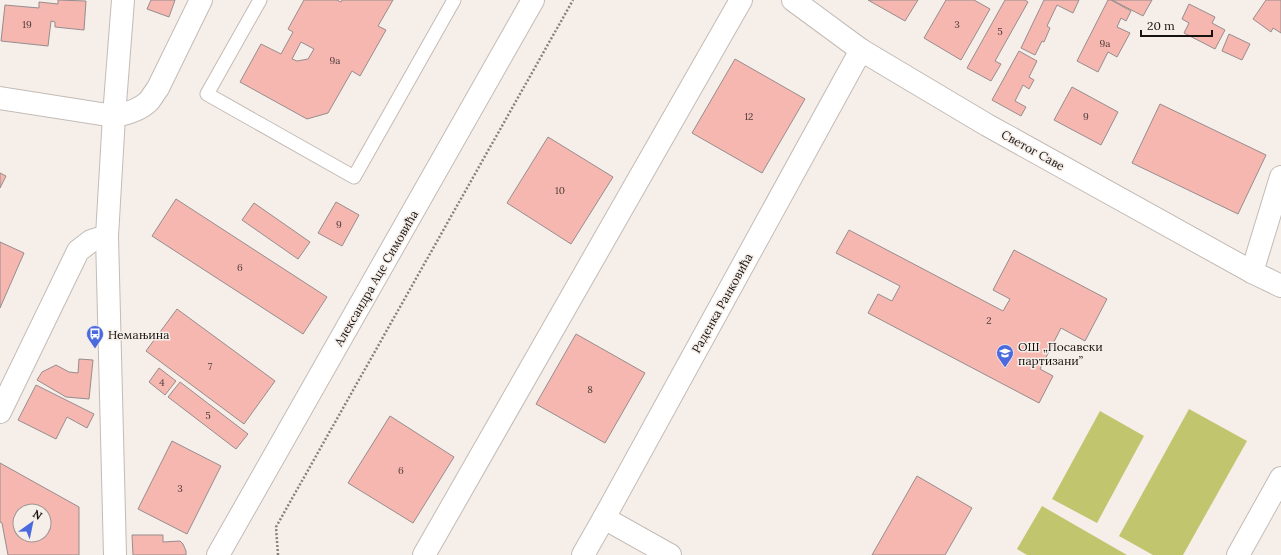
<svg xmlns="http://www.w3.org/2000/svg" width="1281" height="555" font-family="Lora,serif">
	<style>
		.green { fill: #c1c66e }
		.building { fill: #f6b7b1; stroke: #968d8c; fill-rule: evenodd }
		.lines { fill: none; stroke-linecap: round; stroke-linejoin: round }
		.service-casing { stroke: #c3bbb6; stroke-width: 15 }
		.minor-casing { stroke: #c3bbb6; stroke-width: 24 }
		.tertiary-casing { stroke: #c3bbb6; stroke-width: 24 }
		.path { stroke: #87817e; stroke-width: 2.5; stroke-dasharray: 2 2; stroke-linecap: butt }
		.service { stroke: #fff; stroke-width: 13 }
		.minor { stroke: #fff; stroke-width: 22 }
		.tertiary { stroke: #fff; stroke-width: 22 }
		.labels { text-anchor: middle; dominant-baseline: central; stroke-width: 3; stroke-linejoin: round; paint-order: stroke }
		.number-label { font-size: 10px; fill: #4d3b38 }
		.street-label { font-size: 12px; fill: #151210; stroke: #f6eee9 }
		.poi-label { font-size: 12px; fill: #151210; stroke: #f6eee9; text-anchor: start }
	</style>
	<rect width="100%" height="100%" fill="#f6eee9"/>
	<g class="green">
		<path d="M1189,409L1247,441L1183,555H1153L1119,536Z"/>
		<path d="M1100,411L1144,436L1097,523L1052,499Z"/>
		<path d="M1042,506L1127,555H1027L1017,549Z"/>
	</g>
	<g class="building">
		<path d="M58,0L86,1L84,30L55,27V22L51,21L48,46L1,41L5,5L39,8V2L58,4Z"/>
		<path d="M151,0H175L169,17L147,9Z"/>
		<path d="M304,0H337L341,2L342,0H393L378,26L386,30L360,76L352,71L328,113L307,119L240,82L261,44L281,54L293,32L288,29ZM301,42L314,49L308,59L297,61L292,59Z"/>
		<path d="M868,0H918L905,21Z"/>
		<path d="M946,0H974L990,9L961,60L924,38Z"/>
		<path d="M1005,0H1025L1028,2L995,61L1001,64L991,81L967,68Z"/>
		<path d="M1044,0H1079L1073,13L1057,5L1047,26L1050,28L1044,42L1042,41L1035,55L1021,48Z"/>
		<path d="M1108,0H1111L1131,11L1126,21L1121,18L1117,27L1130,33L1117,57L1108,52L1098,72L1077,61Z"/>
		<path d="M1112,0H1152L1143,16Z"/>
		<path d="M1266,0H1281V33L1273,28L1271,32L1253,19Z"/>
		<path d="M1189,4L1215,17L1212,23L1225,30L1215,49L1184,33L1189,23L1182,19Z"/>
		<path d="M1229,34L1250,44L1242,60L1222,51Z"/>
		<path d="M1019,51L1037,61L1029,77L1034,80L1029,89L1023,85L1015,101L1026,107L1021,116L992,100Z"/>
		<path d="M735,59L805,99L762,173L692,133Z"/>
		<path d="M1072,87L1118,112L1101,145L1054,120Z"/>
		<path d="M1160,104L1266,155L1238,214L1132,163Z"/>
		<path d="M548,137L613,177L571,244L507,203Z"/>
		<path d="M0,173L6,176L0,188Z"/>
		<path d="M176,199L327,297L303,334L152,236Z"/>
		<path d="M336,202L359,215L342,246L318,233Z"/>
		<path d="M254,203L310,242L298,259L242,220Z"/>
		<path d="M849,230L1003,311L1010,299L993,290L1014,250L1107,299L1085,341L1061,328L1040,369L1053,376L1039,403L868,313L878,294L892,301L900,286L836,253Z"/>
		<path d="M0,242L24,253L0,308Z"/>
		<path d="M177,309L275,381L244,424L146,351Z"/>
		<path d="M576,334L645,373L605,443L536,404Z"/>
		<path d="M79,359L93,360L89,399L66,397L37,380L42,372L56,365L69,372L78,373Z"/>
		<path d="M159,368L176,381L165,395L149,382Z"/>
		<path d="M180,382L248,434L236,449L168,397Z"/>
		<path d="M36,385L94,414L87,428L67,417L56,439L18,420Z"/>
		<path d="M390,416L454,457L413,523L348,483Z"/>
		<path d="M172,441L221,466L187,534L138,509Z"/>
		<path d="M0,463L79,507V555H8L2,523L0,522ZM20,511H44V535H20Z"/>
		<path d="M917,476L972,508L945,555H872Z"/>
		<path d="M132,535H163V542L180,541L183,544L186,551V555H133Z"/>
	</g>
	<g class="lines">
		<defs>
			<path id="service" d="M260,0L207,94L354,177L454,0"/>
			<g id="minor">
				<path d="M793,0L861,50L987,125L1252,272L1281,286"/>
				<path d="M0,98L114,116C126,114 140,110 149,101C152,97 155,92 158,88L201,0"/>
				<path d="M1252,272L1281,177"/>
				<path d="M0,412L78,251L91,241L107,236"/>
				<path d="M604,518L670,555"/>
				<path d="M424,555L741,0"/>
				<path d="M583,555L604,518L861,50"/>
				<path d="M1238,555L1281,478"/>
			</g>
			<g id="tertiary">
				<path d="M115,555L107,236L114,116L123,0"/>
				<path d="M218,555L533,0"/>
			</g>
		</defs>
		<use href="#service" class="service-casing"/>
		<use href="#minor" class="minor-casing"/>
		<use href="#tertiary" class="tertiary-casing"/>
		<path class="path" d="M278,555L276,527L573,0"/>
		<use href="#service" class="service"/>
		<use href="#minor" class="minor"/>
		<use href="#tertiary" class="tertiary"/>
	</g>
	<defs>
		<symbol id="bus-pin" viewBox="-11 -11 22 30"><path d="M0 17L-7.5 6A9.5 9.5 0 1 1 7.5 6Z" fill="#4a6ade" stroke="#f6eee9"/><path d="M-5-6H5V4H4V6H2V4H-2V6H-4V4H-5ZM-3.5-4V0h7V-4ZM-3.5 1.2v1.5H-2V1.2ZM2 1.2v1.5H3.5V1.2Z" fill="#fff"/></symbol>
		<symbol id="school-pin" viewBox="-11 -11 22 30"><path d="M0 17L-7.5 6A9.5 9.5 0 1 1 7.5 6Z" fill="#4a6ade" stroke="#f6eee9"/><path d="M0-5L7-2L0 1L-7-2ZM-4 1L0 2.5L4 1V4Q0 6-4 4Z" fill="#fff"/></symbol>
	</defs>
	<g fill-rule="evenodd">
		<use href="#bus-pin" x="85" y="324" width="20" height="27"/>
		<use href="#school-pin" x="995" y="343" width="20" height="27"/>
	</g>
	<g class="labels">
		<g class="number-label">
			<text x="27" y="24">19</text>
			<text x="957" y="24">3</text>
			<text x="1000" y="31">5</text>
			<text x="1105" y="43">9a</text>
			<text x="335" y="60">9a</text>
			<text x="749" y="116">12</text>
			<text x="1086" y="116">9</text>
			<text x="560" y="190">10</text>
			<text x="339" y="224">9</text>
			<text x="240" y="267">6</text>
			<text x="989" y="320">2</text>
			<text x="210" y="366">7</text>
			<text x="162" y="382">4</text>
			<text x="590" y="389">8</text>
			<text x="208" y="415">5</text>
			<text x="401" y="470">6</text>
			<text x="180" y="488">3</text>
		</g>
		<g class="street-label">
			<text transform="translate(1033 150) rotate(29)">Светог Саве</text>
			<text transform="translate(376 278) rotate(-60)">Александра Аце Симовића</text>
			<text transform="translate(722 303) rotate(-61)">Раденка Ранковића</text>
		</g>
		<g class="poi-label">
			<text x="108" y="334">Немањина</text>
			<text x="1018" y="346">ОШ „Посавски<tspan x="1018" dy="14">партизани”</tspan></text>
		</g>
	</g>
	<g transform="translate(32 523) rotate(33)"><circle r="19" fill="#f6eee9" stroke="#9c9692"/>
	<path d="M0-3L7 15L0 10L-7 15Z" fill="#4a6ade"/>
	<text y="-6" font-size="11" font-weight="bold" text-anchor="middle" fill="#151210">N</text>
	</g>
	<path d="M1141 30v6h71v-6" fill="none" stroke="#151210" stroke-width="2"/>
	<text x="1147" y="30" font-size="12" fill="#151210" stroke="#f6eee9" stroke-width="3" paint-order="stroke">20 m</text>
</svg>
